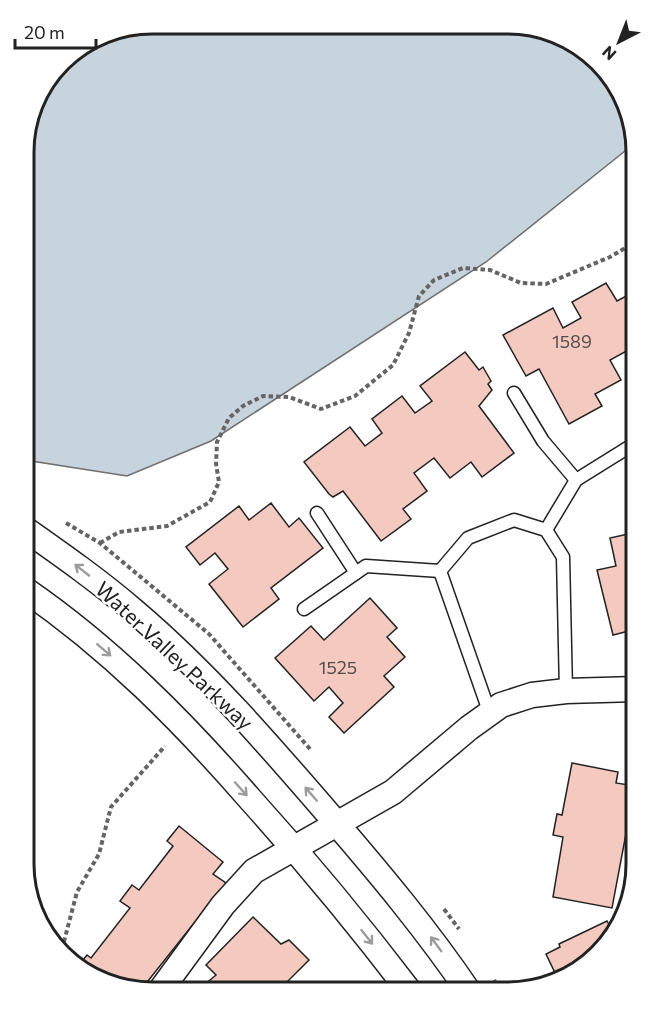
<svg xmlns="http://www.w3.org/2000/svg" width="661" height="1016" font-family="Commissioner,sans-serif">
	<style>
		.water { fill: #c7d3dd; stroke: #6f6f6f; stroke-width: 1.5 }
		.building { fill: #f3c9c0; stroke: #222; stroke-width: 1.5 }
		.lines { fill: none; stroke-linecap: round; stroke-linejoin: round }
		.service-casing { stroke: #222; stroke-width: 15 }
		.minor-casing { stroke: #222; stroke-width: 27 }
		.path { stroke: #646464; stroke-width: 4; stroke-dasharray: 4.5 3; stroke-linecap: butt }
		.service { stroke: #fff; stroke-width: 12 }
		.minor { stroke: #fff; stroke-width: 24 }
		.oneway { stroke: #9c9c9c }
		.labels { text-anchor: middle; dominant-baseline: central; stroke-width: 4.5; stroke-linejoin: round; paint-order: stroke }
		.number-label { font-size: 18px; fill: #564c4a }
		.street-label { font-size: 21px; fill: #222; stroke: #fff }
		.rim { fill: none; stroke: #222; stroke-width: 3 }
	</style>
	<rect width="100%" height="100%" fill="#fff"/>
	<path class="water" d="M533,26L587,51L627,103L635,143L486,262L211,441L127,476L25,460V136L41,89L68,56L111,31Z"/>
	<g class="building">
		<path d="M637,266V356L632,348L610,360L621,380L595,394L602,406L569,424L539,369L526,376L503,335L553,308L563,328L581,318L572,302L606,283L617,301L636,291L626,272Z"/>
		<path d="M465,352L479,370L483,367L491,381L488,384L492,390L479,406L514,453L482,477L471,462L450,478L434,458L414,473L427,491L403,509L411,519L381,541L343,491L333,497L329,494L304,462L350,427L365,446L382,433L372,419L402,396L415,413L432,401L420,386Z"/>
		<path d="M271,503L289,527L299,518L323,548L271,588L279,599L243,627L209,584L228,569L215,553L200,565L186,547L239,506L249,520Z"/>
		<path d="M637,532V611L629,613L633,630L613,635L597,570L616,566L610,538Z"/>
		<path d="M370,598L397,628L387,637L405,657L384,676L394,687L344,733L329,717L343,703L329,687L314,701L275,658L311,626L324,640Z"/>
		<path d="M572,763L618,772L616,783L635,786L612,908L553,897L563,837L553,835L557,814L562,815Z"/>
		<path d="M179,826L223,862L213,874L226,883L140,991H136L77,967L87,955L91,958L130,908L120,901L132,885L139,890L173,846L167,841Z"/>
		<path d="M253,917L281,944L289,940L309,960L286,983L271,991H197L216,975L206,965Z"/>
		<path d="M607,921L615,935L559,981L546,954L560,947L559,944Z"/>
	</g>
	<g class="lines">
		<defs>
			<g id="service">
				<path d="M514,393L543,441L576,480"/>
				<path d="M317,513L356,573"/>
				<path d="M546,530L576,480L637,442"/>
				<path d="M304,609L366,566L440,571"/>
				<path d="M490,714L440,571L468,538L514,520L546,530L563,557L566,691"/>
				<path d="M635,876V854L637,851"/>
			</g>
			<g id="minor">
				<path d="M25,529C62,555 99,581 134,611C207,673 269,745 331,817C380,874 427,930 469,992"/>
				<path d="M24,589C110,648 182,721 250,799C306,861 359,925 410,992"/>
				<path d="M160,991L223,905L254,871L393,792L469,728L501,705L532,695L566,691L637,689"/>
			</g>
		</defs>
		<use href="#service" class="service-casing"/>
		<use href="#minor" class="minor-casing"/>
		<g class="path">
			<path d="M25,498L34,504"/>
			<path d="M66,523L100,543L209,634L310,749"/>
			<path d="M100,543L119,532L167,526L210,502L219,482L216,464L217,442L229,418L243,406L263,396L289,397L321,409L355,396L393,365L409,333L419,296L434,280L463,268L490,270L521,283L546,284L610,257L637,241"/>
			<path d="M444,909L459,929"/>
			<path d="M62,949L77,892L99,854L111,807L165,746"/>
			<path d="M494,980L502,992"/>
			<path d="M361,992L371,984"/>
		</g>
		<use href="#service" class="service"/>
		<use href="#minor" class="minor"/>
	</g>
	<defs><path id="oneway-shaft" d="M-6 0H5M1.5-3L5.5 0L1.5 3" fill="none" stroke-width="1.6" stroke-linecap="round" stroke-linejoin="round" transform="scale(1.5)"/></defs>
	<g class="oneway">
		<use href="#oneway-shaft" transform="translate(82 570) rotate(-142)"/>
		<use href="#oneway-shaft" transform="translate(104 650) rotate(41)"/>
		<use href="#oneway-shaft" transform="translate(241 789) rotate(48)"/>
		<use href="#oneway-shaft" transform="translate(311 794) rotate(-131)"/>
		<use href="#oneway-shaft" transform="translate(367 937) rotate(52)"/>
		<use href="#oneway-shaft" transform="translate(436 944) rotate(-126)"/>
	</g>
	<g class="labels">
		<g class="number-label">
			<text x="572" y="341">1589</text>
			<text x="338" y="667">1525</text>
		</g>
		<g class="street-label">
			<text transform="translate(175 655) rotate(43)">Water Valley Parkway</text>
		</g>
	</g>
	<path d="M0 0H661V1016H0ZM152 34H508A118 118 0 0 1 626 152V864A118 118 0 0 1 508 982H152A118 118 0 0 1 34 864V152A118 118 0 0 1 152 34Z" fill="#fff" fill-rule="evenodd"/>
	<path class="rim" d="M152 34H508A118 118 0 0 1 626 152V864A118 118 0 0 1 508 982H152A118 118 0 0 1 34 864V152A118 118 0 0 1 152 34Z"/>
	<g transform="translate(619 42) rotate(222)" stroke="#ffffff" stroke-width="4.5" paint-order="stroke">
	<path d="M0-4.5L10 22L0 15L-10 22Z" fill="#222222"/>
	<text y="-9" font-size="16" font-weight="bold" text-anchor="middle" fill="#222222">N</text>
	</g>
	<path d="M15 39v9h81v-9" fill="none" stroke="#222222" stroke-width="3"/>
	<text x="24" y="39" font-size="18" fill="#222222" stroke="#ffffff" stroke-width="4.5" paint-order="stroke">20 m</text>
</svg>
